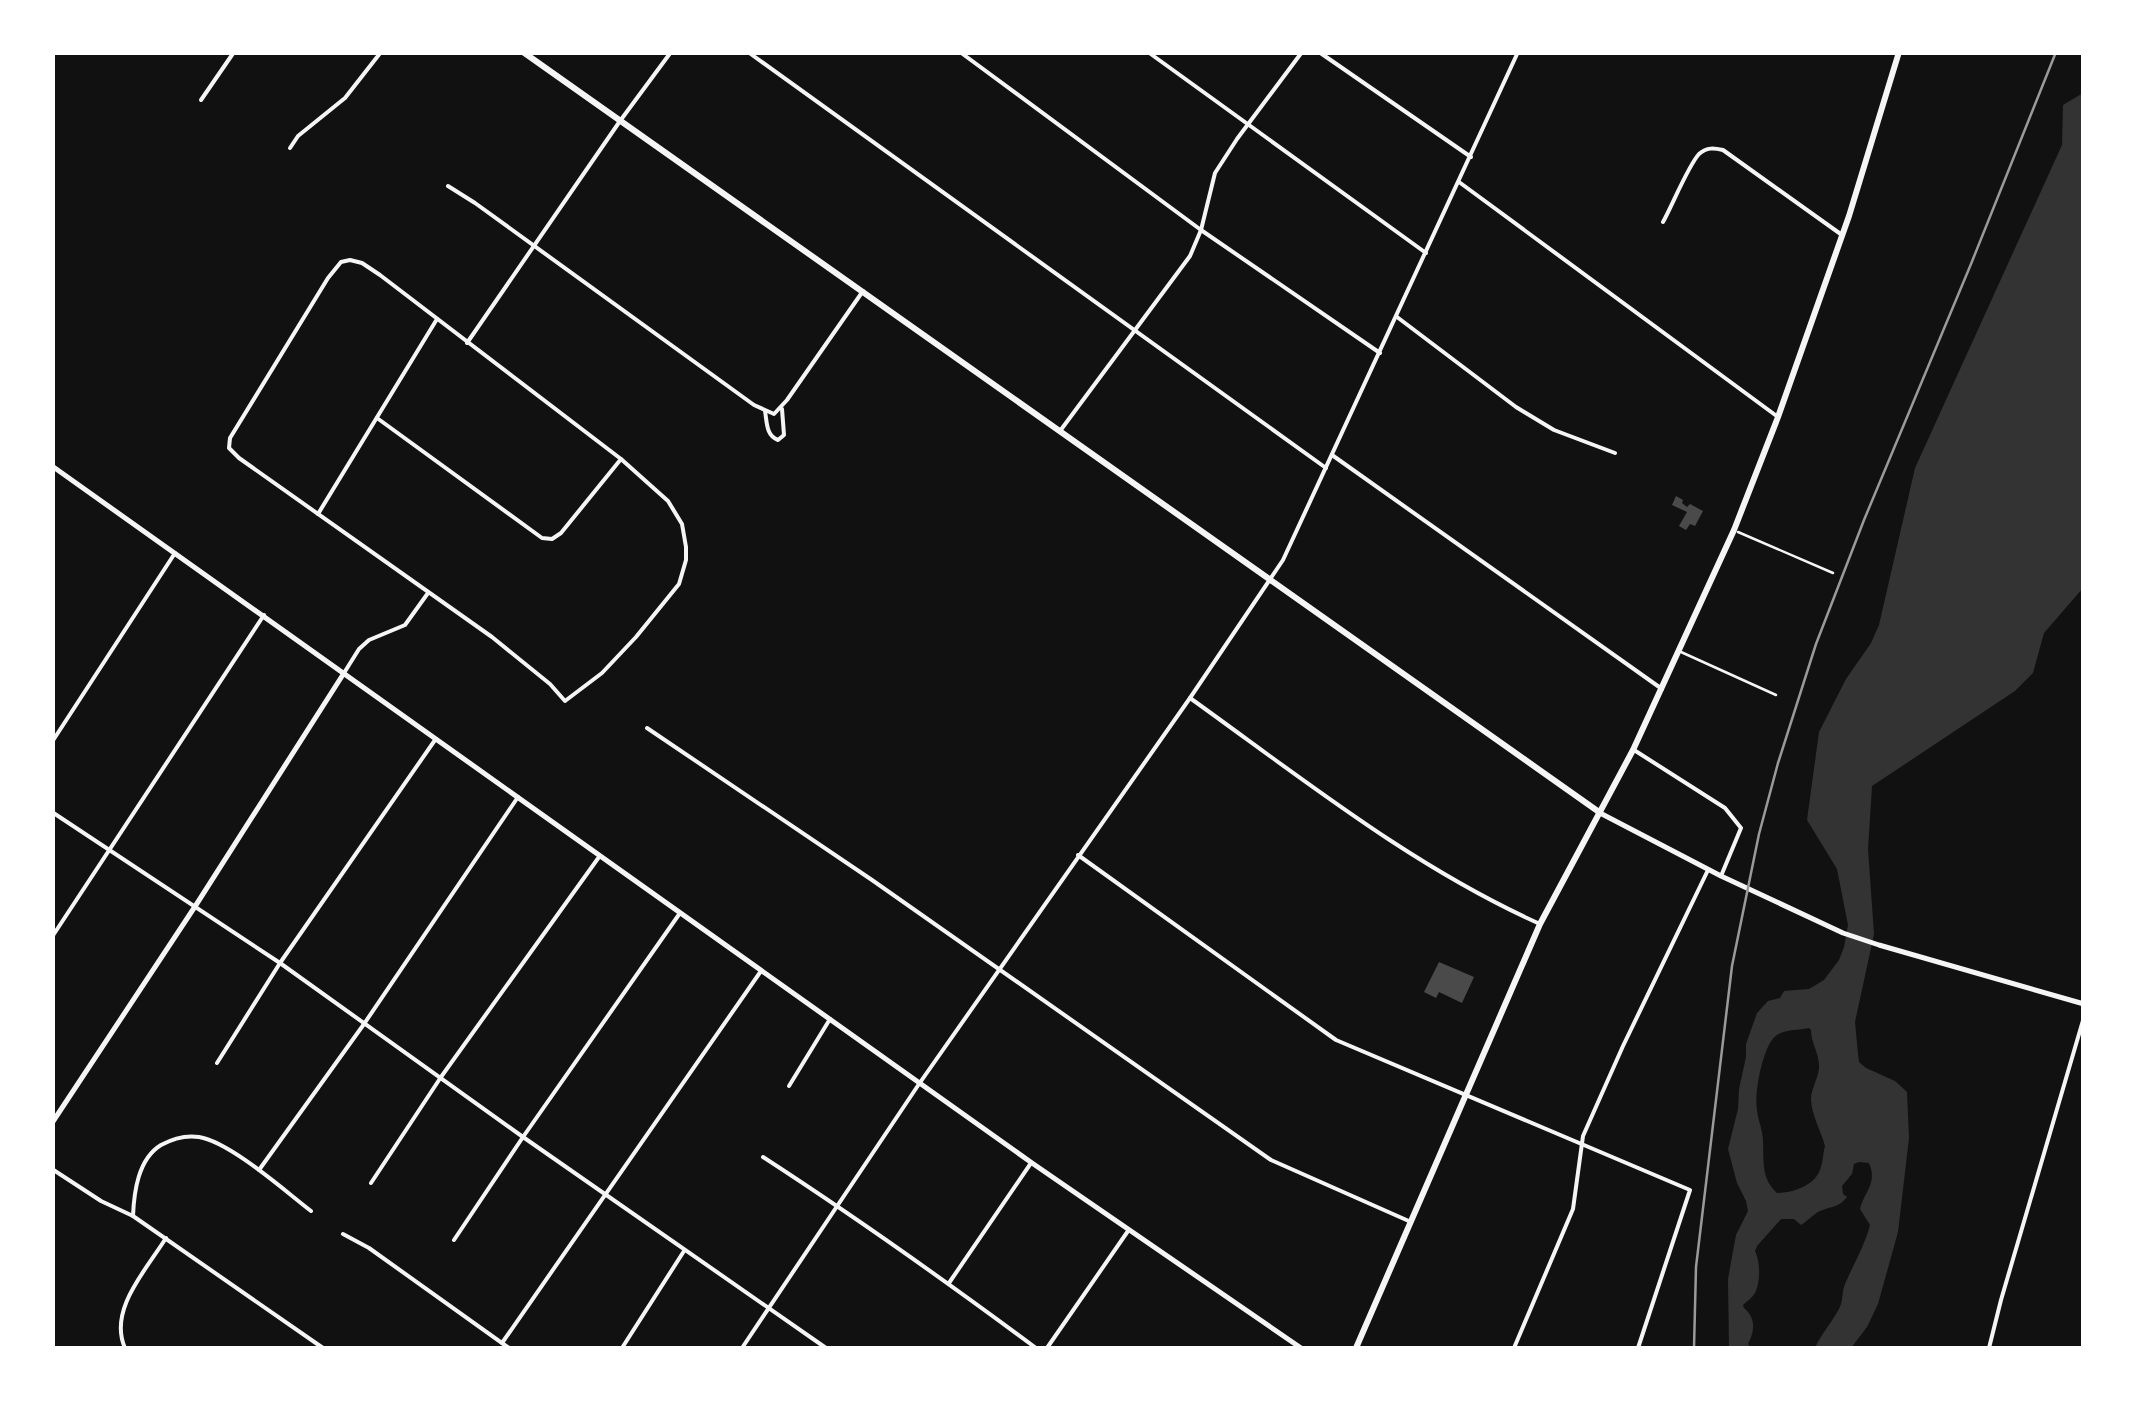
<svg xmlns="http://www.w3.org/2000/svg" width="2136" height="1401" font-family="Overpass,sans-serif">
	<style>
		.water { fill: #333; fill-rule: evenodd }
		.building { fill: #4a4a4a }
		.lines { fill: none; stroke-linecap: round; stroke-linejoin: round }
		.service { stroke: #f5f5f5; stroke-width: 2.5 }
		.minor { stroke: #f5f5f5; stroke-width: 4 }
		.tertiary { stroke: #f5f5f5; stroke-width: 5 }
		.primary { stroke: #f5f5f5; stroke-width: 6 }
		.rail { stroke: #9a9a9a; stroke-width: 2.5 }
	</style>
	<rect width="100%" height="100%" fill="#111"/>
	<path class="water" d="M2083,93V588L2044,633L2033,673L2015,691L1872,786L1868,849L1874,934L1855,1022L1858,1054L1859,1062L1866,1068L1895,1081L1907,1092L1909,1138L1898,1232L1878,1304L1867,1327L1851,1348H1815C1821,1334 1833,1321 1840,1307C1843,1300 1842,1291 1845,1284C1853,1265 1865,1245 1870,1225L1860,1209C1864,1192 1878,1183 1869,1163L1859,1162L1854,1164L1852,1174L1842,1186L1843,1194L1847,1197C1838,1208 1832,1206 1820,1211C1813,1214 1808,1221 1801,1225L1794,1219H1781L1757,1246L1755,1251C1760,1261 1761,1281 1755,1293C1752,1298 1747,1301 1743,1305L1744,1308C1756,1318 1755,1331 1748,1344L1751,1348H1729L1728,1279L1736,1235L1748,1211L1746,1201L1737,1183L1728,1149L1738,1109L1739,1089L1746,1057V1044L1757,1013L1768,1001L1780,998L1784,991L1809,989L1824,980L1839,960L1844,947L1848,925L1837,869L1807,820L1819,732L1846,679L1871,643L1879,625L1915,468L2062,145L2063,105ZM1809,1028L1811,1030C1811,1044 1820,1054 1819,1068C1818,1079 1811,1089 1811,1099C1811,1114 1821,1131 1825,1146C1823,1153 1823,1163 1820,1170C1814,1186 1792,1193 1777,1193C1761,1178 1764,1162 1763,1141C1763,1130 1758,1121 1757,1110C1754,1094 1762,1053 1772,1040C1781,1028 1796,1031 1809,1028Z"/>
	<g class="building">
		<path d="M1676,496L1683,500L1682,503L1687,507L1690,504L1703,511L1695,526L1690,524L1686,530L1679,526L1687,512L1672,505Z"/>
		<path d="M1439,962L1474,977L1462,1003L1439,992L1436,998L1424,992Z"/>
	</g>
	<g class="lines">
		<g class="service">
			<path d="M1738,532L1833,573"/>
			<path d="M1681,652L1776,695"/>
		</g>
		<g class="minor">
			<path d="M748,52L1326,468"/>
			<path d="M960,52L1201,230L1380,353"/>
			<path d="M1148,52L1426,253"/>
			<path d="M1319,52L1471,157"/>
			<path d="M201,100L234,52"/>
			<path d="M290,148L298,136L345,98L381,52"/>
			<path d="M1459,182L1778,417"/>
			<path d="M448,186L475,203L754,405L774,414L787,400L863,291"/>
			<path d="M1663,222C1672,206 1688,166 1699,154C1707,147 1714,148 1723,150L1842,235"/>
			<path d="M350,260L362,263L380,275L621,459L668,501L682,524L686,547V560L679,584L636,637L602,673L565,701L550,684L492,637L239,458L229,448L230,438L328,278L341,262Z"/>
			<path d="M1397,317L1516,407L1554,430L1615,453"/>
			<path d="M467,343L620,121L671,52"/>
			<path d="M765,411C767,422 766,436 778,440L784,435L782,409"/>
			<path d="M377,418L542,538L552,539L561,533L621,459"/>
			<path d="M1060,431L1190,256L1201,230L1215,173L1237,139L1302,52"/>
			<path d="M1332,455L1662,689"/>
			<path d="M318,514L437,319"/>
			<path d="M344,673L359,649L369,640L405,625L428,593"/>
			<path d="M1190,698C1303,779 1413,867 1540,924"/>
			<path d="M647,728L872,880L1271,1160L1411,1222"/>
			<path d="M52,742L175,553"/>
			<path d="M1634,750L1725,808L1741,828L1721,876"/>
			<path d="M52,812L280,963L523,1137L826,1348"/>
			<path d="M1078,855L1336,1040L1690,1190L1638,1348"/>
			<path d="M52,937L264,615"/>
			<path d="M217,1063L280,963L435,740"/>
			<path d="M789,1086L830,1019"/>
			<path d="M763,1157C857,1218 947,1282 1036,1348"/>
			<path d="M52,1169L101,1201L133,1216L323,1348"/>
			<path d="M259,1170L364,1024L518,797"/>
			<path d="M371,1183L441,1077L599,857"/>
			<path d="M133,1216C134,1192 138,1159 161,1145C172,1139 186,1135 199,1137C230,1142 285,1191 311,1211"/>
			<path d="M343,1234L369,1248L509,1348"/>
			<path d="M454,1240L523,1137L680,913"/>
			<path d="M949,1283L1031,1163"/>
			<path d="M502,1343L761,971"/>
			<path d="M125,1348C108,1310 146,1270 166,1238"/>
			<path d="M622,1348L684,1251"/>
			<path d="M742,1348L919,1084L1190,698L1283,560L1518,52"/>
			<path d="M1047,1348L1128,1231"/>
			<path d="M1514,1348L1573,1209L1583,1136L1623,1046L1708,870"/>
			<path d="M1989,1348L2001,1300L2084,1017"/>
		</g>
		<g class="tertiary">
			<path d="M52,466L1032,1163L1301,1348"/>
			<path d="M1600,813L1721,876L1843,933L1879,945L2084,1004"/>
			<path d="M52,1123L196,905L344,673"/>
		</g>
		<g class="primary">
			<path d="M523,52L1599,812"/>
			<path d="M1356,1348L1540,924L1633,750L1734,530L1778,417L1849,216L1899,52"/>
		</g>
		<path class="rail" d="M1694,1348L1696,1267L1732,966L1759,834L1778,763L1816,644L1864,520L1971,264L2056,52"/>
	</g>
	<rect width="2136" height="1401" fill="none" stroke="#ffffff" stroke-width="110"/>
</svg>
